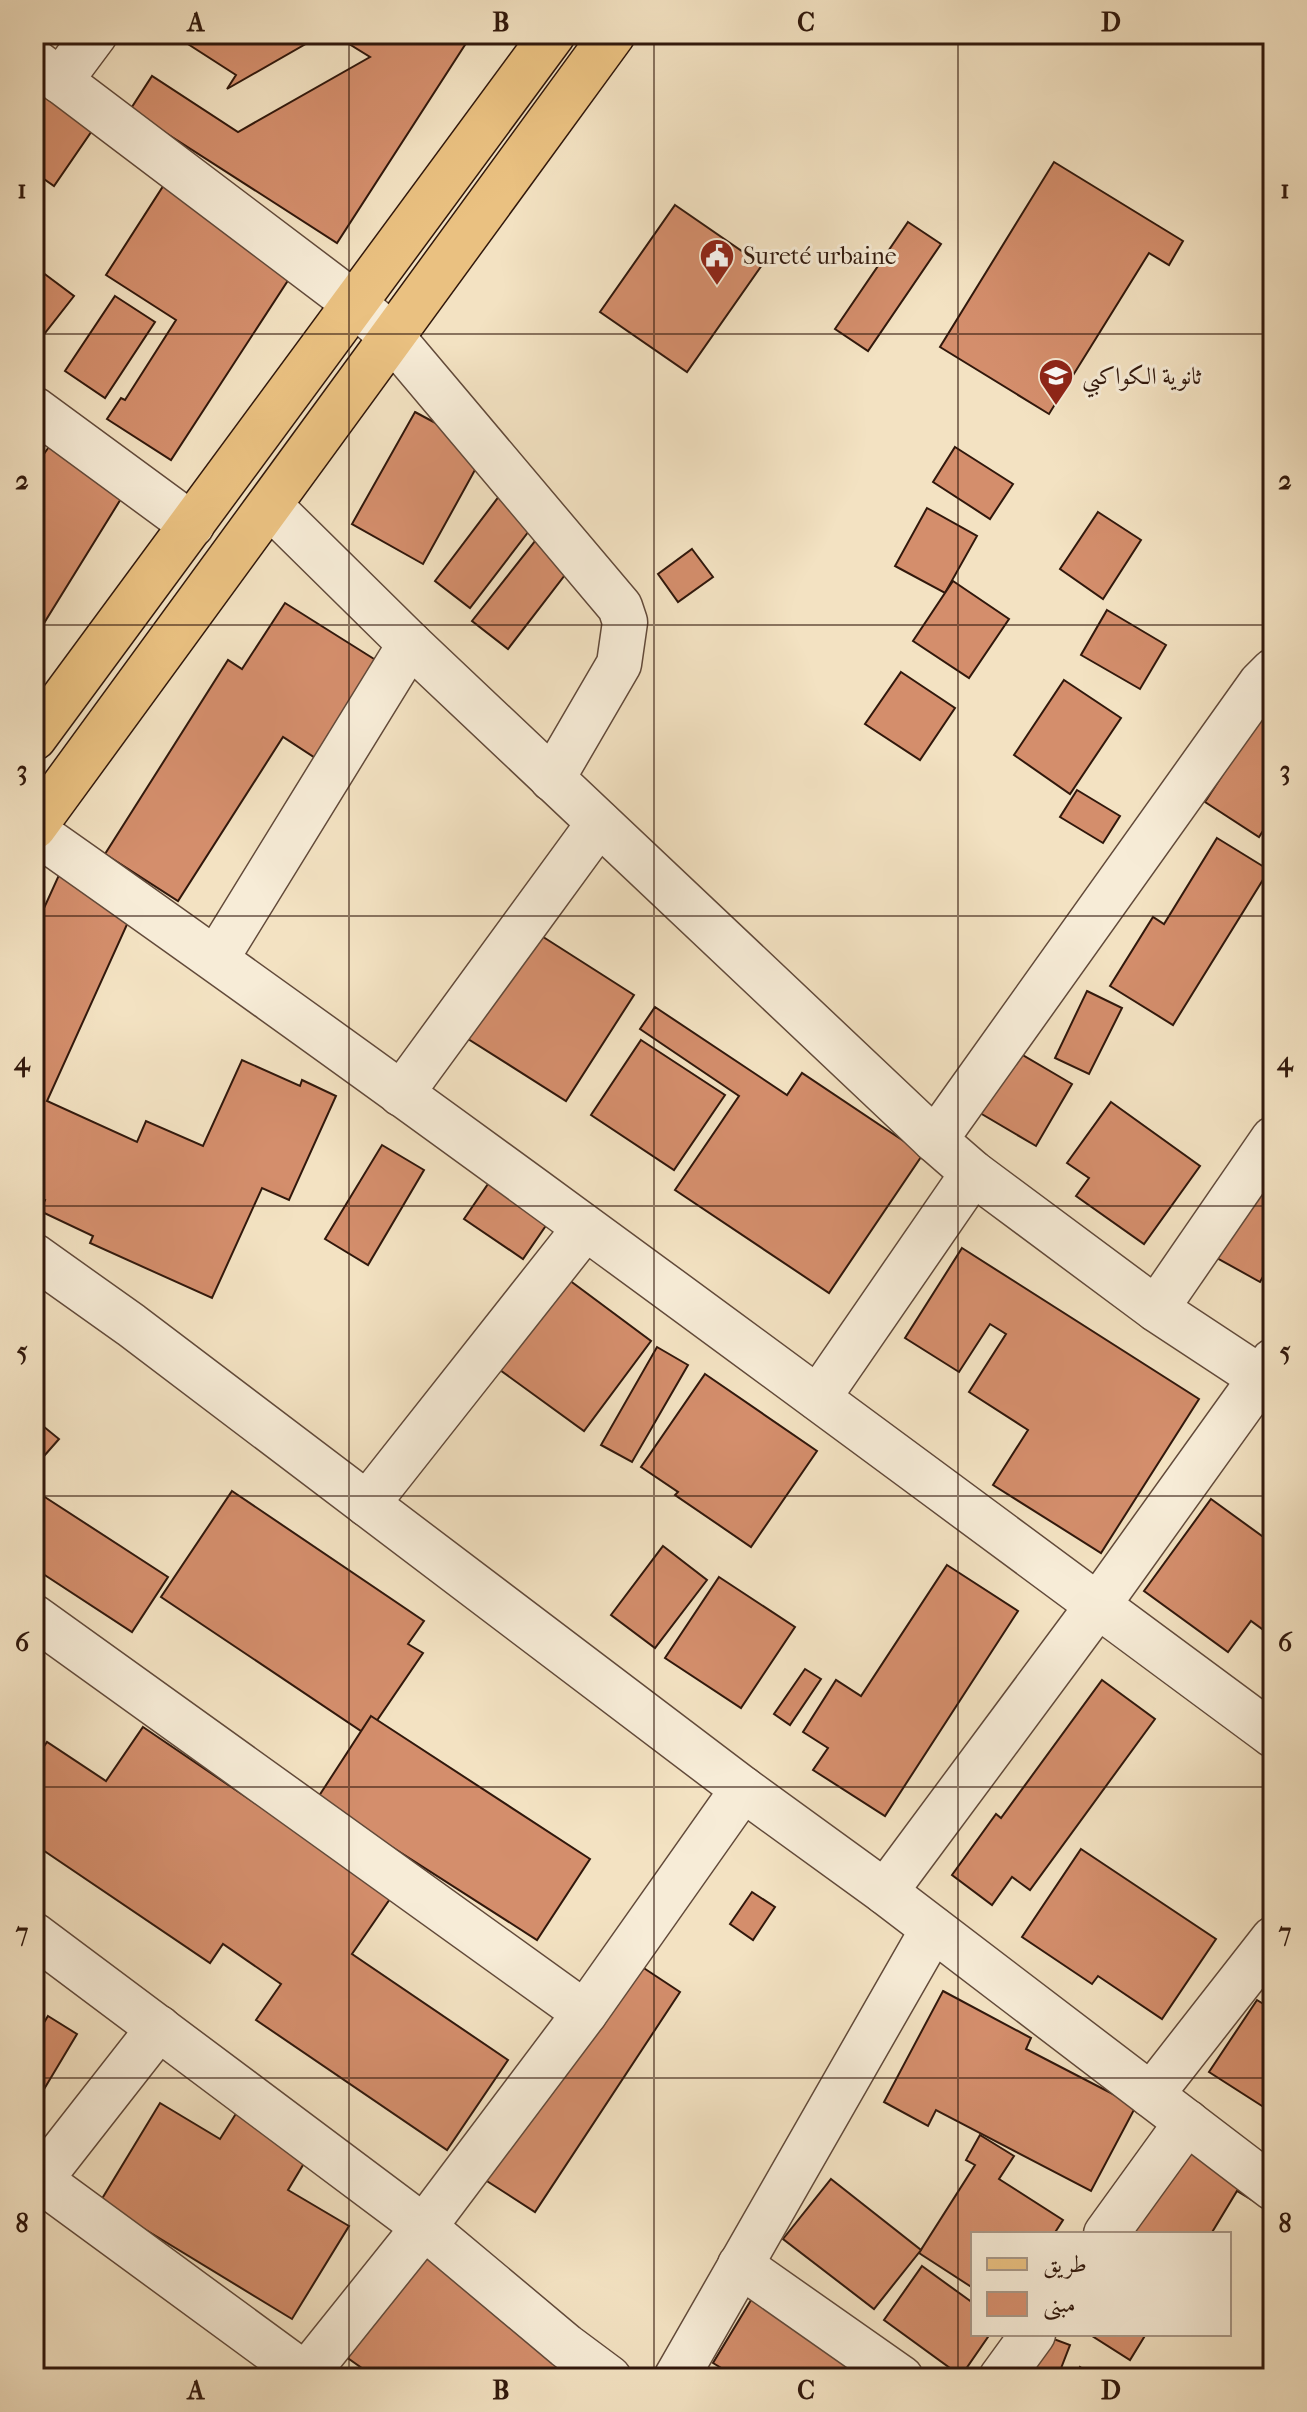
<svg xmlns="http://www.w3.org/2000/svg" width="1307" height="2412" font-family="'IM FELL French Canon',Amiri,serif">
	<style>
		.building { fill: #d48e6c; stroke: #31180c; stroke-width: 2 }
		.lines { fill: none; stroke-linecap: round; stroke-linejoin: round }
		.minor-casing { stroke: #624a3a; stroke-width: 47 }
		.major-casing { stroke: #31180c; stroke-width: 47 }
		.minor { stroke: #f7ecd7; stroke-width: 44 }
		.major { stroke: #eac181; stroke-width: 44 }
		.grid { fill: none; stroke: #31180c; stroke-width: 2; stroke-opacity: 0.55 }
		.labels { text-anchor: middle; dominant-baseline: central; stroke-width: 6; stroke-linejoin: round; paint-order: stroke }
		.poi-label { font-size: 24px; fill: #31180c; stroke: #f7ecd7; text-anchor: start }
		.neatline { fill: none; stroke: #31180c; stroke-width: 3 }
		.grid-label { font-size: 26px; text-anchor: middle; font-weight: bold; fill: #31180c }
	</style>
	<rect width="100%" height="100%" fill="#f3e2c2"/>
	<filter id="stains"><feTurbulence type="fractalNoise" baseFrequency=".0025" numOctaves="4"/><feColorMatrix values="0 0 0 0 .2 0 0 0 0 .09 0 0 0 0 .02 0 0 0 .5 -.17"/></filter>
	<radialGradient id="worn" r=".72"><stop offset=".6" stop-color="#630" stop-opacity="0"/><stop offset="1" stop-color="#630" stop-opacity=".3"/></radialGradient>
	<g class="building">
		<path d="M179,34H323L227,89L236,75L177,37Z"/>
		<path d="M333,34H472L337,243L130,110L152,76L238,132L370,57Z"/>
		<path d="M34,79L98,122L54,186L34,172Z"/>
		<path d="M1054,162L1183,241L1169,265L1149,253L1049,414L940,347Z"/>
		<path d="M169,177L300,262L171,460L107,419L121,398L125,400L176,320L106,275Z"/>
		<path d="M675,205L762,265L687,372L600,312Z"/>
		<path d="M908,222L941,244L868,351L835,329Z"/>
		<path d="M34,266L74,296L34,347Z"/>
		<path d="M115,296L155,322L105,398L65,371Z"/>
		<path d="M415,412L486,450L423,564L352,524Z"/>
		<path d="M58,434L132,481L41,628L38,627L34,633V468Z"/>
		<path d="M955,447L1013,484L990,519L933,482Z"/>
		<path d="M506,487L542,514L470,608L435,581Z"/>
		<path d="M927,508L977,536L945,593L895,566Z"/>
		<path d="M1098,512L1141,540L1103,599L1060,569Z"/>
		<path d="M543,531L578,558L508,649L472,621Z"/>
		<path d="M692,549L713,577L678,602L658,574Z"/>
		<path d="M953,581L1009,619L969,678L913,641Z"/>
		<path d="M285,603L382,664L320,761L283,737L178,901L105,854L228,660L242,669Z"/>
		<path d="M1107,610L1166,645L1140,689L1081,655Z"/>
		<path d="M901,672L955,708L920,760L865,724Z"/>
		<path d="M1064,680L1121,718L1070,794L1014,755Z"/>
		<path d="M1273,697V815L1259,837L1205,802Z"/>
		<path d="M1077,790L1120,816L1103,843L1060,817Z"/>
		<path d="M1217,838L1269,870L1173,1025L1110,986L1153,917L1164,924Z"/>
		<path d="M59,875L134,909L47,1101L137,1142L146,1121L203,1146L242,1060L300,1086L302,1080L336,1096L289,1200L262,1188L212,1298L90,1243L93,1236L40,1211L45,1200L34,1196V930Z"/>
		<path d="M526,926L634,995L566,1101L457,1032Z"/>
		<path d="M1087,991L1122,1008L1089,1074L1055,1058Z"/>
		<path d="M655,1007L787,1095L802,1073L923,1154L829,1293L675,1190L739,1096L640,1029Z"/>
		<path d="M641,1040L725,1095L674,1170L591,1115Z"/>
		<path d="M1016,1051L1072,1084L1036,1146L980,1113Z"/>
		<path d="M1111,1102L1200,1166L1144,1244L1076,1196L1089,1178L1067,1163Z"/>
		<path d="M1273,1135V1259L1260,1282L1208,1253Z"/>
		<path d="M382,1145L424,1170L368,1265L325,1239Z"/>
		<path d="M499,1168L558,1208L523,1259L464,1219Z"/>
		<path d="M962,1248L1199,1399L1101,1553L993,1485L1028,1430L969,1392L1006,1334L990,1324L959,1372L905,1338Z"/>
		<path d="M561,1274L651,1341L584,1431L493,1365Z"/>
		<path d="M657,1347L688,1365L632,1462L601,1445Z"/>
		<path d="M705,1374L817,1451L751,1547L675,1495L678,1492L641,1467Z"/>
		<path d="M38,1422L59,1439L37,1464L34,1461V1427Z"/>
		<path d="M34,1490L168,1577L132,1632L34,1568Z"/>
		<path d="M232,1491L424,1621L408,1644L423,1653L367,1735L161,1597Z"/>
		<path d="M1211,1499L1273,1544V1637L1251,1621L1228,1652L1144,1591Z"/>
		<path d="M663,1546L707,1580L655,1648L611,1615Z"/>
		<path d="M947,1565L1018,1611L885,1816L813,1770L828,1748L803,1732L836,1680L861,1696Z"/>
		<path d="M719,1577L795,1627L741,1708L665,1658Z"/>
		<path d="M805,1669L821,1679L790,1725L774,1714Z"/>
		<path d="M1102,1680L1155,1719L1030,1890L1012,1877L992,1905L952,1875L996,1814L1001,1818Z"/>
		<path d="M371,1716L590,1859L537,1940L317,1799Z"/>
		<path d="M143,1727L392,1896L352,1954L508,2060L447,2150L256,2020L281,1984L223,1944L210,1963L34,1844V1761L47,1742L106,1781Z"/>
		<path d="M1081,1849L1216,1939L1162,2019L1098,1976L1092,1984L1022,1937Z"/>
		<path d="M752,1892L775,1907L753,1940L730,1924Z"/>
		<path d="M624,1955L680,1992L535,2212L479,2176Z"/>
		<path d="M943,1991L1031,2038L1026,2049L1136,2106L1091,2191L936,2110L928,2126L884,2102Z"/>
		<path d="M1257,2000L1273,2010V2113L1209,2072Z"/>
		<path d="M48,2016L77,2034L34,2106V2039Z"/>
		<path d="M160,2103L220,2139L237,2112L309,2155L288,2190L349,2226L292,2319L100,2202Z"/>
		<path d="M980,2135L1014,2156L999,2179L1063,2220L1054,2234H973V2288L919,2253L975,2165L966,2160Z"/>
		<path d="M1201,2136L1273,2180V2213L1237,2191L1211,2234H1121Z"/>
		<path d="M831,2179L921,2250L874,2309L783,2239Z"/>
		<path d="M421,2245L606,2378H376L342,2354Z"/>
		<path d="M922,2266L973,2303V2334H990L961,2376L884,2320Z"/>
		<path d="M762,2282L875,2350L858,2378H738L713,2363Z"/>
		<path d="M1089,2334H1146L1130,2360Z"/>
		<path d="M1043,2335L1070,2345L1058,2376L1030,2365Z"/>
		<path d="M1080,2367L1098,2378H1074Z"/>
	</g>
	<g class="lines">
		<defs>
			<g id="minor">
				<path d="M34,61L354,303L392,337L620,607L625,622L619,664L552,779"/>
				<path d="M60,81L95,34"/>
				<path d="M34,409L192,525"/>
				<path d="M270,506L410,644L935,1140L973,1173L1156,1309L1273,1386"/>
				<path d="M34,831C452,1125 862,1431 1273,1735"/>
				<path d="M216,959L410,644"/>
				<path d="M401,1094L599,823"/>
				<path d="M935,1140L1261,683L1273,671"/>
				<path d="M34,1256L131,1325L743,1789L885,1892L1273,2188"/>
				<path d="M1156,1309L1273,1139"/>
				<path d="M818,1398L973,1173"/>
				<path d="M367,1504L585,1228"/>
				<path d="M34,1617L585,2013"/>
				<path d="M885,1892L1098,1605L1273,1361"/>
				<path d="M34,1935L424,2227L566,2346L609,2378"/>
				<path d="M159,2028L40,2180L310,2378"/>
				<path d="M1151,2095L1273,1939"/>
				<path d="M1106,2234L1187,2122"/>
				<path d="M740,2265L901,2378"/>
				<path d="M303,2378L424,2227L585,2013L743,1789"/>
				<path d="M676,2378L933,1929"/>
				<path d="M1001,2378L1033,2334"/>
			</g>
			<g id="major">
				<path d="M34,738L553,34"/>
				<path d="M34,827L613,34"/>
			</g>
		</defs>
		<use href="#minor" class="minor-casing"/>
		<use href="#major" class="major-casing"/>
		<use href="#minor" class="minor"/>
		<use href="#major" class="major"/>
	</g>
	<path class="grid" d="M349,34V2378M654,34V2378M958,34V2378M34,334H1273M34,625H1273M34,916H1273M34,1206H1273M34,1496H1273M34,1787H1273M34,2078H1273"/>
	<defs>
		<symbol id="civic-pin" viewBox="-11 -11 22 30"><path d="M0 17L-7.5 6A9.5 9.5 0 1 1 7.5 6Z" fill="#8f2418" stroke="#f7ecd7"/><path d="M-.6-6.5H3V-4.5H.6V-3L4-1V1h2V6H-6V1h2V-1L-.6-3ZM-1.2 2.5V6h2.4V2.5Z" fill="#fff"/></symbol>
		<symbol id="school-pin" viewBox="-11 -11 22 30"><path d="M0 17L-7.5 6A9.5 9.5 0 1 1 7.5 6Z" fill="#8f2418" stroke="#f7ecd7"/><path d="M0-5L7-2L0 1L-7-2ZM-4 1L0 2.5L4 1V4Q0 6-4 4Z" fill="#fff"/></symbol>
	</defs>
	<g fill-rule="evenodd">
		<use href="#civic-pin" x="697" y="236" width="40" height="54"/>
		<use href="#school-pin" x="1036" y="356" width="40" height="54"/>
	</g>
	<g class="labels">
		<g class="poi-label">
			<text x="743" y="256">Sureté urbaine</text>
			<text x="1082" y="376">ثانوية الكواكبي</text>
		</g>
	</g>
	<rect width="1307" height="2412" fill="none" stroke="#f3e2c2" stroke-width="88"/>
	<rect x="971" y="2232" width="260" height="104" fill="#f7ecd7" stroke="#a89786" stroke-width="2"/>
	<rect x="987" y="2258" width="40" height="12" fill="#eac181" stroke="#a89786" stroke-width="2"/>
	<text x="1043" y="2272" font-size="24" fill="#31180c">طريق</text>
	<rect x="987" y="2292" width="40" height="24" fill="#d48e6c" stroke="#a89786" stroke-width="2"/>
	<text x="1043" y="2312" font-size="24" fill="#31180c">مبنى</text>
	<rect x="44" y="44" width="1219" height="2324" class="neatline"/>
	<g class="grid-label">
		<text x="196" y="31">A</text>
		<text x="501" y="31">B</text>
		<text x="806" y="31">C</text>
		<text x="1111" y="31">D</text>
		<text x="22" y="198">1</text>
		<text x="1285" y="198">1</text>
		<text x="22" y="489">2</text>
		<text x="1285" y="489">2</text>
		<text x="22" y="779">3</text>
		<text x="1285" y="779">3</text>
		<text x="22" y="1070">4</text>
		<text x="1285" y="1070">4</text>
		<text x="22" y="1360">5</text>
		<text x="1285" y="1360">5</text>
		<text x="22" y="1651">6</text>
		<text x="1285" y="1651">6</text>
		<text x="22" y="1941">7</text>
		<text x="1285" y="1941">7</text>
		<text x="22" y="2232">8</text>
		<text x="1285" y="2232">8</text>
		<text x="196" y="2399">A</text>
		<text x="501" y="2399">B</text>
		<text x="806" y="2399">C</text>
		<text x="1111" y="2399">D</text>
	</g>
	<rect width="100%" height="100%" filter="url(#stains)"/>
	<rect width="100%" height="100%" fill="url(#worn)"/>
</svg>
